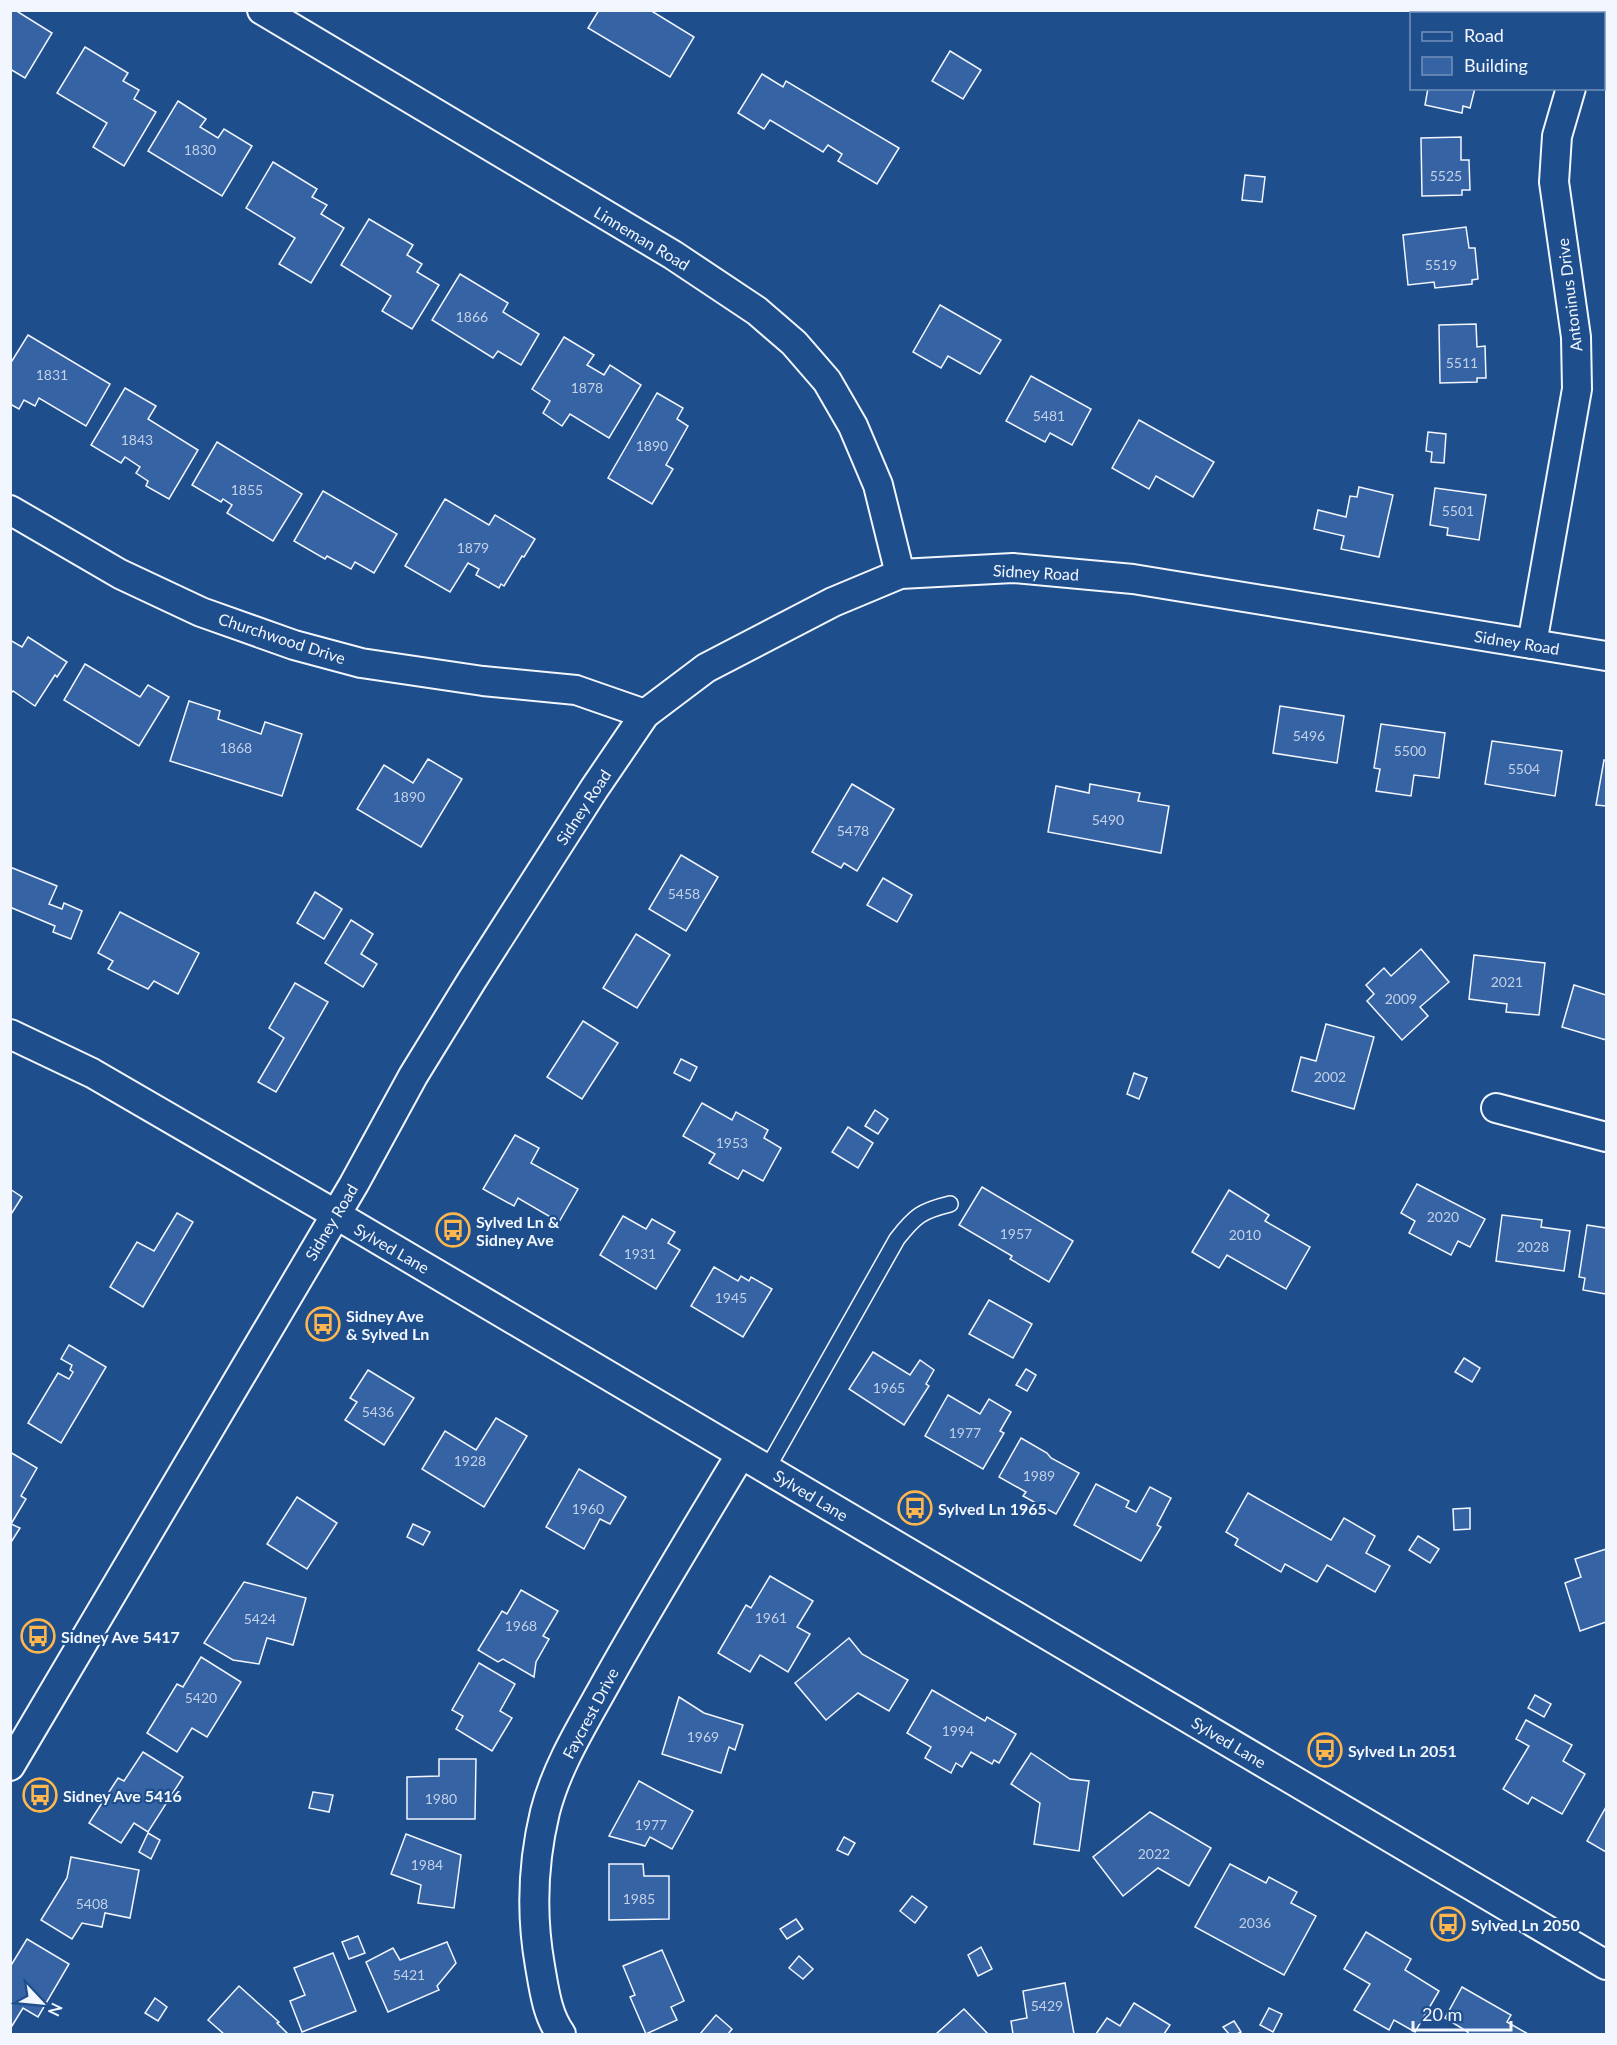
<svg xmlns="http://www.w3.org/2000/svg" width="1617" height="2045" font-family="Lato,sans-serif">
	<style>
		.building { fill: #3563a3; stroke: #f2f6ff; stroke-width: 1.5 }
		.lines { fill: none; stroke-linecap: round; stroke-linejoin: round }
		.service-casing { stroke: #f2f6ff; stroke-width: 18 }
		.minor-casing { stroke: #f2f6ff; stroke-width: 32 }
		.service { stroke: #1f4e8c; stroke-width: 15 }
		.minor { stroke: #1f4e8c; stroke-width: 28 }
		.labels { text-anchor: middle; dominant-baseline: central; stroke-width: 4.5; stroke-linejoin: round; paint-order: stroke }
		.number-label { font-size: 14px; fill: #c3d1e8 }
		.street-label { font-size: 16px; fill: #f2f6ff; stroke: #1f4e8c }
		.poi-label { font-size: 16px; font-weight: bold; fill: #f2f6ff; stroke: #1f4e8c; text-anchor: start }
	</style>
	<rect width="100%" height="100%" fill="#1f4e8c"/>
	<g class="building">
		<path d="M10,10H15L52,33L25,78L10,69Z"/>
		<path d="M599,10H650L694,37L670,77L588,28Z"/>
		<path d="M1464,10H1504L1503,14H1471Z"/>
		<path d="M85,47L128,73L123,81L139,90L134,99L156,112L124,166L93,147L107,123L57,93Z"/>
		<path d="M950,51L981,70L963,99L932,81Z"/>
		<path d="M762,74L783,87L786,81L899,148L877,184L838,161L842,154L828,145L823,152L770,120L764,129L738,113Z"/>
		<path d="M1428,88H1475L1470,108L1463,106L1462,113L1425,105Z"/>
		<path d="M178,101L206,119L200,127L218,138L224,129L252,146L222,196L148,151Z"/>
		<path d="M1461,137V160H1469L1470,190H1462V195L1422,196L1421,138Z"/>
		<path d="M273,162L317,189L312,197L327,205L321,214L344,228L311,283L279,264L295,238L246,208Z"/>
		<path d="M1245,175L1265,177L1262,202L1242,200Z"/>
		<path d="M369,219L413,245L407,255L422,264L417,272L439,285L412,329L382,311L391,296L341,265Z"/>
		<path d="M1466,227L1469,248H1475L1478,279L1472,280V284L1435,288L1434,282L1408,285L1403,235Z"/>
		<path d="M460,274L508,303L503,312L539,334L521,365L498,351L493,358L432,320Z"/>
		<path d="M940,305L1001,340L980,374L948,356L941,368L913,352Z"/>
		<path d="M1476,324L1477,347L1485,346L1486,378H1477V382L1440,383L1439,325Z"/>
		<path d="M28,335L110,384L86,426L39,398L35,406L24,400L19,409L10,404V364Z"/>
		<path d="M564,337L594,355L587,365L604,375L610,365L641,385L609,438L570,414L562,426L543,413L550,401L532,389Z"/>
		<path d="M1031,376L1091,409L1072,445L1050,433L1045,442L1006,421Z"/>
		<path d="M125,388L156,406L148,419L198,450L169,499L146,486L148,481L136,473L140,467L125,457L121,463L91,445Z"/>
		<path d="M657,393L683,408L677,419L688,426L666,465L673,469L652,504L608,478Z"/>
		<path d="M1139,420L1214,462L1193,497L1156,476L1149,489L1112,468Z"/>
		<path d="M1428,432L1446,434L1444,463L1431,462L1432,452L1426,451Z"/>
		<path d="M217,442L302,494L273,541L227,513L232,505L223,499L221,502L192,485Z"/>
		<path d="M1359,487L1393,495L1379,557L1341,549L1344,536L1314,529L1318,510L1346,517L1350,496L1357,497Z"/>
		<path d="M1435,488L1486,495L1479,540L1447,535L1448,528L1430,525Z"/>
		<path d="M323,491L397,534L374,573L355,562L351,569L327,556L325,559L294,541Z"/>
		<path d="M445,499L489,525L495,515L535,539L524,557L522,556L504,586L501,584L499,588L476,575L479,569L468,563L450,592L405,566Z"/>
		<path d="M28,637L67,662L57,677L55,675L35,706L13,691L10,694V640L22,647Z"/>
		<path d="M85,664L140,697L148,685L169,697L139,746L64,700Z"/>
		<path d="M189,701L220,711L218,719L261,734L265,722L302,734L282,796L170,761Z"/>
		<path d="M1280,706L1344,716L1337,763L1273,753Z"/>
		<path d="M1381,724L1445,733L1439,778L1414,775L1411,796L1376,791L1380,769L1374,768Z"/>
		<path d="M1492,741L1562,751L1555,796L1485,784Z"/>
		<path d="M428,759L462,779L421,847L357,809L384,765L413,783Z"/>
		<path d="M1604,760H1606V806L1596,805Z"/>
		<path d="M852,784L894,809L857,871L844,863L841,868L812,852Z"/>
		<path d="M1090,784L1140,793L1138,801L1169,806L1161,853L1048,832L1056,786L1089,793Z"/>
		<path d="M681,855L718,877L686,931L649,909Z"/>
		<path d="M10,867L57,886L49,904L62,909L64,903L82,911L71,939L53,932L55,926L12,908L10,910Z"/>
		<path d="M883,878L912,895L897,922L867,905Z"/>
		<path d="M315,892L342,909L324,939L297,923Z"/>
		<path d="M120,912L199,953L178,994L154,981L148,989L108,969L113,961L98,953Z"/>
		<path d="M351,920L373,934L361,954L377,964L363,987L325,963Z"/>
		<path d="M636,934L670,955L637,1008L603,988Z"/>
		<path d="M1421,949L1449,982L1420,1007L1428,1016L1402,1040L1367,1001L1374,994L1366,985L1384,968L1391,976Z"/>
		<path d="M1474,955L1545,963L1539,1015L1506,1012L1507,1004L1469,999Z"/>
		<path d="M295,983L328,1002L276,1092L258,1082L284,1038L269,1028Z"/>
		<path d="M1574,985L1606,995V1040L1562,1027Z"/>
		<path d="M583,1021L618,1043L582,1099L547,1077Z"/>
		<path d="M1326,1024L1374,1037L1354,1109L1292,1091L1301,1057L1316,1061Z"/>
		<path d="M681,1059L697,1067L690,1081L674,1073Z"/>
		<path d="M1134,1073L1147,1078L1139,1099L1127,1094Z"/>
		<path d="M702,1103L732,1120L736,1112L768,1130L764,1138L781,1148L763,1181L743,1170L738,1179L709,1163L715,1154L683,1136Z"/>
		<path d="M875,1110L888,1119L878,1134L865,1126Z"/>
		<path d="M848,1127L873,1143L858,1168L832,1152Z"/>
		<path d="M515,1135L539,1148L531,1163L578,1189L559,1222L518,1198L514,1206L483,1189Z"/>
		<path d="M1417,1184L1485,1219L1470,1247L1458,1241L1451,1255L1409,1233L1415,1221L1401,1213Z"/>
		<path d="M982,1187L1073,1241L1049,1282L1010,1259L1012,1256L959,1225Z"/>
		<path d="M10,1189L22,1197L10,1216Z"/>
		<path d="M1229,1190L1269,1215L1265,1221L1310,1247L1286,1289L1227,1255L1219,1268L1192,1252Z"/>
		<path d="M177,1213L193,1222L143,1307L110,1287L137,1242L154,1251Z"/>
		<path d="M1502,1215L1542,1220L1541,1227L1570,1231L1564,1271L1496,1261Z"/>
		<path d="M623,1216L646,1229L652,1219L675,1232L668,1243L680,1250L656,1289L600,1255Z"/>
		<path d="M1587,1225L1606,1228V1294L1583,1290L1585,1278L1579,1277Z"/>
		<path d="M714,1267L738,1281L741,1276L749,1281L751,1277L772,1289L743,1337L691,1306Z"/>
		<path d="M989,1300L1032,1324L1013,1358L969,1334Z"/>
		<path d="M69,1345L106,1367L61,1443L28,1423L58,1373L69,1379L73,1372L70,1370L72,1365L61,1359Z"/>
		<path d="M873,1352L910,1375L920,1360L934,1370L926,1384L929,1386L904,1425L849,1389Z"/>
		<path d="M1464,1358L1480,1368L1472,1382L1455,1372Z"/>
		<path d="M1026,1369L1036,1375L1027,1391L1016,1385Z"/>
		<path d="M368,1370L414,1398L384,1445L345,1420L357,1402L350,1398Z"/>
		<path d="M948,1395L980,1414L989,1399L1011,1412L1000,1431L1004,1433L983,1469L925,1436Z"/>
		<path d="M496,1418L527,1436L484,1507L422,1469L445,1431L476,1450Z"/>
		<path d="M1021,1438L1047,1453L1051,1458L1079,1473L1056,1514L1023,1496L1026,1492L999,1477Z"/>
		<path d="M10,1452L37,1468L21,1496L26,1499L11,1524L20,1528L10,1544Z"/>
		<path d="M579,1469L626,1497L610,1524L600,1519L584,1549L546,1527Z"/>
		<path d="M1096,1484L1129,1501L1126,1507L1136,1512L1150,1487L1171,1498L1157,1525L1161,1527L1141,1561L1074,1525Z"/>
		<path d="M1248,1493L1331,1540L1344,1518L1375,1536L1366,1553L1390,1566L1375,1592L1327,1565L1317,1582L1285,1564L1281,1572L1235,1545L1238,1539L1226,1532Z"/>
		<path d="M297,1497L337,1523L307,1569L267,1544Z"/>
		<path d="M1470,1508V1529L1454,1530L1453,1509Z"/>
		<path d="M413,1524L430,1532L423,1545L407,1537Z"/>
		<path d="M1418,1536L1439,1549L1430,1563L1409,1550Z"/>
		<path d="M1606,1549V1622L1580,1631L1565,1583L1581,1577L1575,1559Z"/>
		<path d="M770,1576L813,1601L797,1627L810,1634L788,1672L760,1655L750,1672L718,1653L746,1605L751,1608Z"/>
		<path d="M244,1582L306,1598L293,1645L267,1638L259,1664L233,1660L204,1643Z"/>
		<path d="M521,1590L558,1611L543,1636L549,1639L536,1662L534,1677L503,1659L498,1662L478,1650L502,1611L507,1614Z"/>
		<path d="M849,1638L862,1654L908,1680L889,1711L858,1693L826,1720L795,1683Z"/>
		<path d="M201,1657L241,1682L207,1737L192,1728L177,1752L147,1733L177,1684L183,1687Z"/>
		<path d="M479,1663L515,1684L500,1711L512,1718L492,1751L456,1729L463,1716L452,1710Z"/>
		<path d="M932,1690L985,1721L987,1717L1016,1734L999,1763L994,1760L992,1764L971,1752L962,1767L956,1763L951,1773L925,1758L931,1747L907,1733Z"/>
		<path d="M1535,1695L1551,1704L1544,1717L1528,1708Z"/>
		<path d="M679,1697L704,1713L743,1725L735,1750L729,1747L721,1773L662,1754Z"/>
		<path d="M1526,1720L1572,1745L1563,1761L1585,1774L1562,1814L1532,1797L1528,1804L1503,1789L1529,1746L1516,1739Z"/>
		<path d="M143,1752L183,1777L148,1832L134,1823L121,1843L89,1823L118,1778L124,1781Z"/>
		<path d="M1031,1753L1070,1779L1089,1781L1079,1851L1034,1844L1040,1803L1011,1784Z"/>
		<path d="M439,1759H476L475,1819H407V1777L439,1776Z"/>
		<path d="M639,1781L693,1811L672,1849L650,1837L645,1846L609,1836Z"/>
		<path d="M313,1792L333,1795L329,1812L309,1808Z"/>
		<path d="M1606,1807V1852L1587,1841Z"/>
		<path d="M1150,1812L1211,1848L1189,1886L1158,1868L1123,1896L1093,1857Z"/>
		<path d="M148,1833L160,1840L151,1859L139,1852Z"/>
		<path d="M406,1834L461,1855L454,1908L418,1903L421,1885L391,1874Z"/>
		<path d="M844,1837L855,1843L848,1855L837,1850Z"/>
		<path d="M71,1857L139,1870L130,1918L105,1913L102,1927L82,1923L72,1939L41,1920L67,1878Z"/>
		<path d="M609,1864H643L644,1876H669V1919L609,1920Z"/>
		<path d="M1230,1864L1266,1883L1269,1877L1297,1892L1291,1903L1316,1916L1284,1975L1195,1927Z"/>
		<path d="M912,1896L927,1907L915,1923L900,1911Z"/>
		<path d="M796,1919L803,1929L787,1939L780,1929Z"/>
		<path d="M1366,1932L1411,1959L1405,1970L1439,1991L1415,2032L1394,2020L1389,2030L1354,2010L1370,1984L1344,1969Z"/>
		<path d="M358,1936L365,1953L349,1959L342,1942Z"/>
		<path d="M27,1939L69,1964L38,2017L23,2008L10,2029V1967Z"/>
		<path d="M447,1942L456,1963L437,1986L439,1990L388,2012L366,1962L393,1948L400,1960Z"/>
		<path d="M981,1947L992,1969L978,1976L968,1955Z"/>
		<path d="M662,1950L684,2001L671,2007L677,2020L646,2034L630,1997L635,1995L623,1966Z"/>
		<path d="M333,1953L356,2011L302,2032L290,2001L305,1995L294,1968Z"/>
		<path d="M799,1956L813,1969L803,1979L789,1968Z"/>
		<path d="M1065,1983L1074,2034H1013L1011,2021L1027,2018L1023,1991Z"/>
		<path d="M239,1986L279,2022L277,2023L288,2034H224L208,2020Z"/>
		<path d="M1462,1987L1511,2015L1507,2022L1528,2034H1467L1468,2032L1445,2018Z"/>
		<path d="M155,1998L167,2007L158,2021L145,2013Z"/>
		<path d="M1134,2003L1170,2025L1164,2034H1096L1107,2018L1120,2026Z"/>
		<path d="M1269,2008L1282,2014L1273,2032L1260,2025Z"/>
		<path d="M964,2009L988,2034H936Z"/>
		<path d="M716,2015L732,2029L728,2034H700Z"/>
		<path d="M1234,2021L1241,2032L1237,2034H1229L1223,2027Z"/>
	</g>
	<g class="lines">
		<defs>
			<path id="service" d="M767,1469L897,1239C915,1216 921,1211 950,1204"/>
			<g id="minor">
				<path d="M262,10L673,255L757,311L794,343L827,381L853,426L878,485L900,574"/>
				<path d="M1604,16L1606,10"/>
				<path d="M10,510L120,574L201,612L294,645L361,663L483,681L576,690L645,714"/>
				<path d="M1532,644L1577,389L1576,337L1554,182L1557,136L1571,88"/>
				<path d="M10,1034L92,1073L335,1214L1606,1965"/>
				<path d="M1496,1108L1606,1137"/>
				<path d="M10,1766L354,1184L413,1076L472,980L594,789L645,714L706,668L833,602L900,574L1013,568L1133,579L1606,656"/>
				<path d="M561,2034C547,2015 544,1989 540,1966C531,1915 533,1862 545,1812C557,1765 584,1723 607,1681C650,1604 696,1529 741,1454"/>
			</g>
		</defs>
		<use href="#service" class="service-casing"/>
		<use href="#minor" class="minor-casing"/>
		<use href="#service" class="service"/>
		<use href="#minor" class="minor"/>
	</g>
	<defs>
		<symbol id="bus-ring" viewBox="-11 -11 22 22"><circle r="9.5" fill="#1f4e8c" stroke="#ffb74d" stroke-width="1.5"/><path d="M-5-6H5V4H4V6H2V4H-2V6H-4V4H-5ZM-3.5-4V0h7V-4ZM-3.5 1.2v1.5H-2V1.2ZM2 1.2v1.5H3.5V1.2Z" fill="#ffb74d"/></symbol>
	</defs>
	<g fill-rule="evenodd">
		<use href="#bus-ring" x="434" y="1211" width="38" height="38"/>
		<use href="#bus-ring" x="304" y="1305" width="38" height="38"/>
		<use href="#bus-ring" x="896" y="1489" width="38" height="38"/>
		<use href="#bus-ring" x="19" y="1617" width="38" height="38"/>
		<use href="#bus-ring" x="1306" y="1731" width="38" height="38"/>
		<use href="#bus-ring" x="21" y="1776" width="38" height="38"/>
		<use href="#bus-ring" x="1429" y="1905" width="38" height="38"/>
	</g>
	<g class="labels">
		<g class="number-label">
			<text x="200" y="149">1830</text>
			<text x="1446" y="175">5525</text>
			<text x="1441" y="264">5519</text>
			<text x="472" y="316">1866</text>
			<text x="1462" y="362">5511</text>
			<text x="52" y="374">1831</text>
			<text x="587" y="387">1878</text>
			<text x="1049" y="415">5481</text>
			<text x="137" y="439">1843</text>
			<text x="652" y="445">1890</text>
			<text x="247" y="489">1855</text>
			<text x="1458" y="510">5501</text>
			<text x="473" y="547">1879</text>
			<text x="1309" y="735">5496</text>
			<text x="236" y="747">1868</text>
			<text x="1410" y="750">5500</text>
			<text x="1524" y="768">5504</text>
			<text x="409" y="796">1890</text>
			<text x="1108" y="819">5490</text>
			<text x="853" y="830">5478</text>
			<text x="684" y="893">5458</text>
			<text x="1507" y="981">2021</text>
			<text x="1401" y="998">2009</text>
			<text x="1330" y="1076">2002</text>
			<text x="732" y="1142">1953</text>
			<text x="1443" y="1216">2020</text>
			<text x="1016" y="1233">1957</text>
			<text x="1245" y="1234">2010</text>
			<text x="1533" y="1246">2028</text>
			<text x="640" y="1253">1931</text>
			<text x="731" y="1297">1945</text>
			<text x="889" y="1387">1965</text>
			<text x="378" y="1411">5436</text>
			<text x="965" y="1432">1977</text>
			<text x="470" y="1460">1928</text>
			<text x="1039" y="1475">1989</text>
			<text x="588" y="1508">1960</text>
			<text x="771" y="1617">1961</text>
			<text x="260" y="1618">5424</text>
			<text x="521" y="1625">1968</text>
			<text x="201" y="1697">5420</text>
			<text x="958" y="1730">1994</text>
			<text x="703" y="1736">1969</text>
			<text x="441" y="1798">1980</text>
			<text x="651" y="1824">1977</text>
			<text x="1154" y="1853">2022</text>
			<text x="427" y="1864">1984</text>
			<text x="639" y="1898">1985</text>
			<text x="92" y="1903">5408</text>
			<text x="1255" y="1922">2036</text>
			<text x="409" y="1974">5421</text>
			<text x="1047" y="2005">5429</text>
		</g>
		<g class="street-label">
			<text transform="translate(642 238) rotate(31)">Linneman Road</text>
			<text transform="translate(1569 295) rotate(-97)">Antoninus Drive</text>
			<text transform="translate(1036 572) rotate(3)">Sidney Road</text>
			<text transform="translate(282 638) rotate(18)">Churchwood Drive</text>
			<text transform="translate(1517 642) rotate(9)">Sidney Road</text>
			<text transform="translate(583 807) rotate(-57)">Sidney Road</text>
			<text transform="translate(331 1222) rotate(-59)">Sidney Road</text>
			<text transform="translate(392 1248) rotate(30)">Sylved Lane</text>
			<text transform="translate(811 1495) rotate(31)">Sylved Lane</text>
			<text transform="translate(590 1713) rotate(-62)">Faycrest Drive</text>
			<text transform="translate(1229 1742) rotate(31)">Sylved Lane</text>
		</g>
		<g class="poi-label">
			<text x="476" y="1221">Sylved Ln &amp;<tspan x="476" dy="18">Sidney Ave</tspan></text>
			<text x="346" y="1315">Sidney Ave<tspan x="346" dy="18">&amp; Sylved Ln</tspan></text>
			<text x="938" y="1508">Sylved Ln 1965</text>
			<text x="61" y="1636">Sidney Ave 5417</text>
			<text x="1348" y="1750">Sylved Ln 2051</text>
			<text x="63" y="1795">Sidney Ave 5416</text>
			<text x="1471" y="1924">Sylved Ln 2050</text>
		</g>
	</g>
	<rect width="1617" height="2045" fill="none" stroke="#f2f6ff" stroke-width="24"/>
	<rect x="1410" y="12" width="195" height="78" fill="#1f4e8c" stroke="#7391ba" stroke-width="1.5"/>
	<rect x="1422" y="32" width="30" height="9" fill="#1f4e8c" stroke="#7391ba" stroke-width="1.5"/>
	<text x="1464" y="42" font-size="18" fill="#f2f6ff">Road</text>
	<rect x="1422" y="57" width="30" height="18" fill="#3563a3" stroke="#7391ba" stroke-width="1.5"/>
	<text x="1464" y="72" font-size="18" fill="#f2f6ff">Building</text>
	<g transform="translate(42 2003) rotate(116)" stroke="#1f4e8c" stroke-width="4.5" paint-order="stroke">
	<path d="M0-4.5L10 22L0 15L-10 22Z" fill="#f2f6ff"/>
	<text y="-9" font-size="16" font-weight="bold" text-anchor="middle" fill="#f2f6ff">N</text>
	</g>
	<path d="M1413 2021v9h98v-9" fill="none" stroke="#f2f6ff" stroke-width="3"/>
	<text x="1422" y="2021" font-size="18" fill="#f2f6ff" stroke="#1f4e8c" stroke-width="4.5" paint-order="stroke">20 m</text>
</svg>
